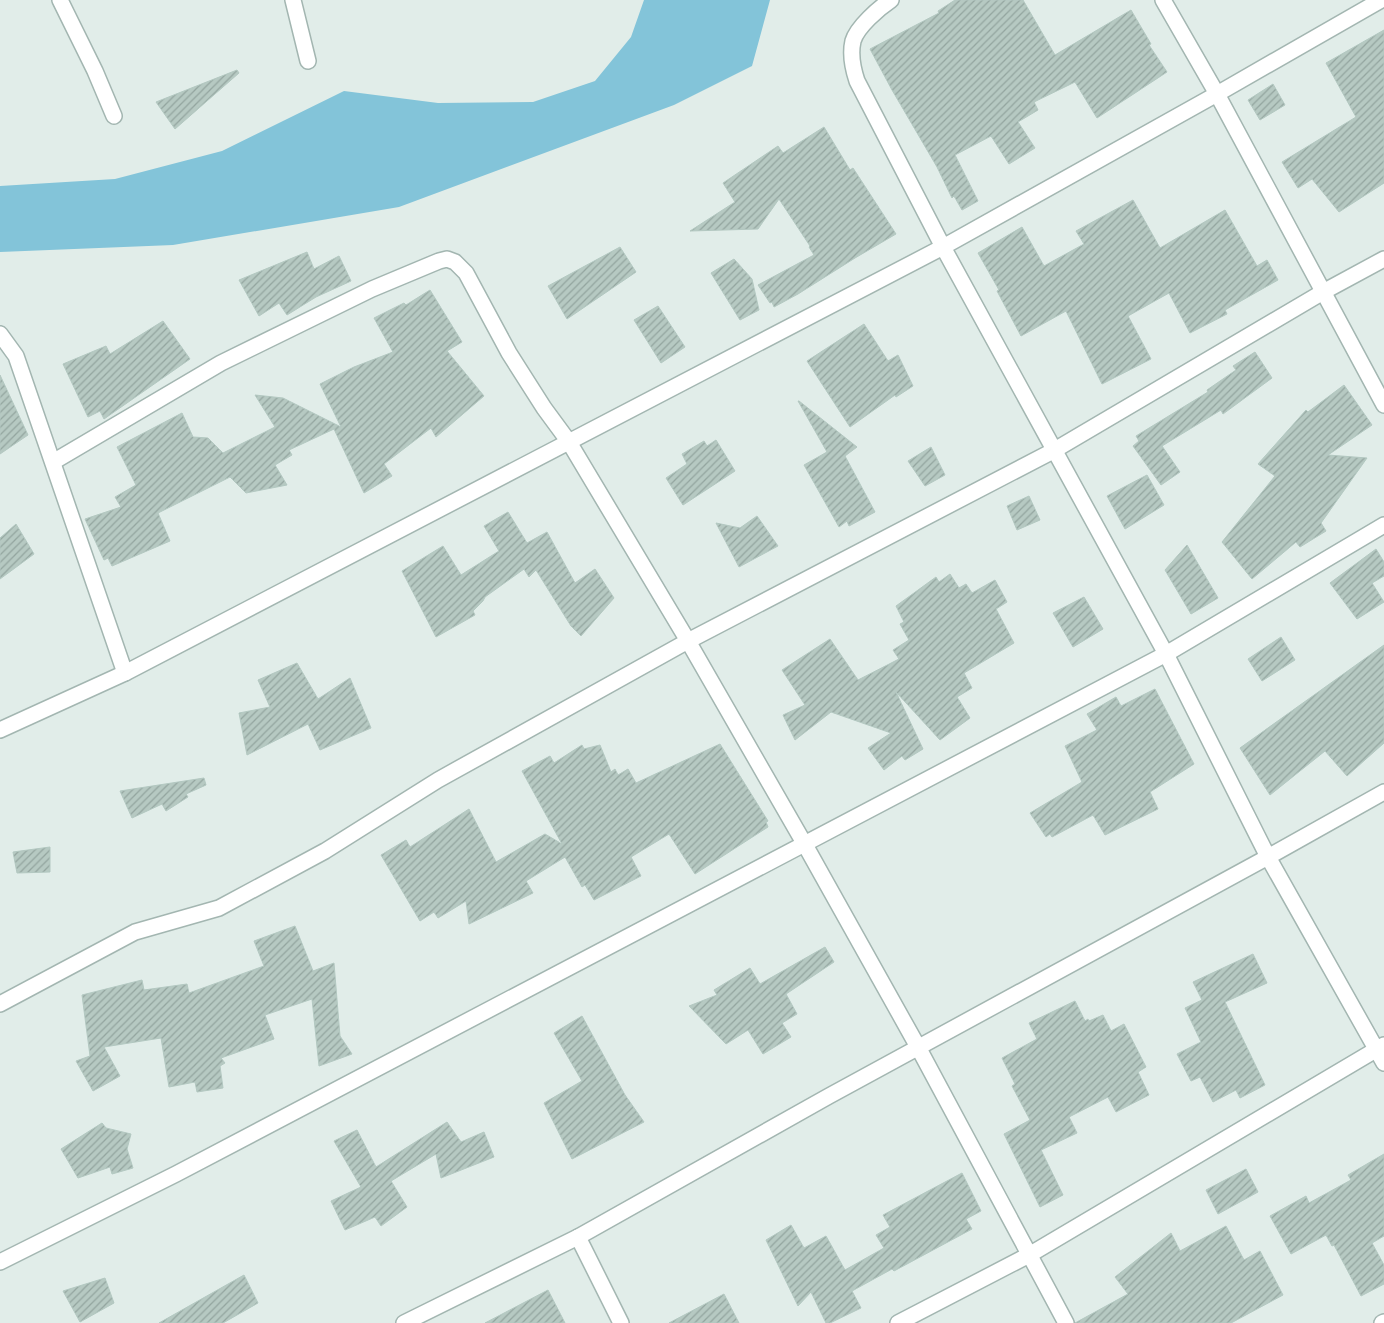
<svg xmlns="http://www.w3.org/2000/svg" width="1384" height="1323" font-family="Commissioner,sans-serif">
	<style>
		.water { fill: #83c4d9 }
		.building { fill: url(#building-hatch); stroke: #b3c8c1 }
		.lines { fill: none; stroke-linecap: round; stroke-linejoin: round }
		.street-casing { stroke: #a3b6b1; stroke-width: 18 }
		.street { stroke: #fff; stroke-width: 15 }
	</style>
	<defs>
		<pattern id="building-hatch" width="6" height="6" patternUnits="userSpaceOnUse" patternTransform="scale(1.25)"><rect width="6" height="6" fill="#b6c9c2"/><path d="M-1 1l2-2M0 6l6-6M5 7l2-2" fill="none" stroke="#93a59f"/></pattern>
	</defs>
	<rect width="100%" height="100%" fill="#e1ede9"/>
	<path class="water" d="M644,0H770L752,66L674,105L399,207L173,245L0,252V186L115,179L222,151L344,91L438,103L533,102L595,81L631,37Z"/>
	<g class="building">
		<path d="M955,0H1023L1055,55L1131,10L1151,44L1149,45L1167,72L1097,118L1075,82L1034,102L1038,110L1018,122L1035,148L1009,164L991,136L955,155L978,201L962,210L954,196L952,198L937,167L892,90L870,49L939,13L938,11Z"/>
		<path d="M1384,30V183L1339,212L1312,179L1298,188L1282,162L1356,117L1326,63Z"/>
		<path d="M237,70L239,73L175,129L156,102Z"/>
		<path d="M1273,84L1285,105L1260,120L1248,100Z"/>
		<path d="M824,127L850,170L853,168L896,234L855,258L798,294L774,307L772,302L770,303L758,285L814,255L809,247L810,246L779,199L758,229L690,231L735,202L723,183L778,146L783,153Z"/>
		<path d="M1133,200L1160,248L1225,210L1257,266L1267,260L1278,280L1225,310L1227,314L1190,333L1169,293L1128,316L1151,359L1102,384L1066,311L1021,336L997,291L999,290L978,253L1022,227L1044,266L1084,244L1076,231Z"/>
		<path d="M620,247L636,272L567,319L548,286Z"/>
		<path d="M307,252L314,269L339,256L351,281L316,297L287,315L279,303L259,316L239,280Z"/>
		<path d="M734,259L752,279L759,310L740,320L711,273Z"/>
		<path d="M430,290L462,342L447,351L484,396L436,437L431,428L384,464L392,476L364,493L334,429L289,450L292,455L275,465L287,485L246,493L230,477L158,513L170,541L112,566L108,558L104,560L85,519L121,507L115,497L136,485L117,447L182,413L193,437L208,438L223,453L275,427L255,395L283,398L341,427L320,384L354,367L393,352L374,318L404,303L406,305Z"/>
		<path d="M658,306L685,347L661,363L634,320Z"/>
		<path d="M163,321L190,359L104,419L100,411L88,417L63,364L106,346L110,354Z"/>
		<path d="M864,324L888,361L898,355L913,386L896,397L895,395L850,427L807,361Z"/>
		<path d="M1255,352L1272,378L1223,414L1221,410L1162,446L1180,472L1161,485L1133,446L1139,441L1136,436L1208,392L1207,390L1236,370L1233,366Z"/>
		<path d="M0,375L28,435L0,454Z"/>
		<path d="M1344,385L1372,425L1328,455L1367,458L1321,523L1326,531L1300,547L1296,542L1252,579L1222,542L1275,476L1258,464L1306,410L1308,412Z"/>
		<path d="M798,401H799L857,447L845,456L875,512L849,526L847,521L839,527L804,465L827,452Z"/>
		<path d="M716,440L735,471L683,505L666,478L687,464L682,454L704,441L707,446Z"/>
		<path d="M931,447L945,475L925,486L908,461Z"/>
		<path d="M1147,475L1164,505L1125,529L1107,496Z"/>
		<path d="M1029,496L1040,520L1017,530L1007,506Z"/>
		<path d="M508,512L527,543L547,532L575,583L595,569L614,598L581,636L571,626L536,570L529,577L524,569L485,597L483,601L473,611L475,615L436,637L402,571L443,546L461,575L499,551L484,526Z"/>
		<path d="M757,516L778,546L739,567L716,523L740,528Z"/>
		<path d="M16,524L34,554L0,579V538Z"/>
		<path d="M1187,545L1218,598L1191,614L1165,570Z"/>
		<path d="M1376,549L1384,562V576L1372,583L1384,602L1357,619L1330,583Z"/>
		<path d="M950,574L959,588L966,584L972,593L995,580L1007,602L996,609L1014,643L964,673L972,688L957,697L970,718L940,740L896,692L923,749L905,760L902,756L884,770L868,748L891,733L831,712L795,740L783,715L805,705L782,670L830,639L858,680L899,659L893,650L909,640L900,624L904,622L896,606L936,577L939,582Z"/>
		<path d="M1084,597L1103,629L1073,647L1053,613Z"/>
		<path d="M1281,637L1295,660L1262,681L1248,659Z"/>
		<path d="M1384,645V743L1347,776L1325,751L1270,795L1240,748Z"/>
		<path d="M297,663L318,699L350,678L371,728L320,750L308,724L247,755L239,713L270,707L258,680Z"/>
		<path d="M1155,689L1194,764L1150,792L1158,809L1105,835L1093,815L1052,837L1050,834L1046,837L1030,813L1082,782L1065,746L1097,730L1087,714L1116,697L1121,706Z"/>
		<path d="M720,744L768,821L766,822L768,827L695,874L669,834L631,857L641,876L594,900L585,885L582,887L565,857L526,881L533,893L469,924L466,901L438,918L434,912L420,921L381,855L406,840L410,847L469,809L496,862L545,834L562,844L522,771L550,756L554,763L582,745L584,749L600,745L611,772L615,769L618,775L628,769L636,783Z"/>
		<path d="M204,778L206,785L186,794L188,797L166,811L162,804L132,818L120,791Z"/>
		<path d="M50,847V872L17,873L13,852Z"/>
		<path d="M295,926L313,971L334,963L340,1036L352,1054L319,1066L312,999L265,1015L274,1039L221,1058L225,1063L220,1066L223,1088L197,1092L195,1082L169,1087L161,1038L104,1047L120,1076L93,1091L76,1061L90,1056L82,995L142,980L144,990L187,984L189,993L264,966L254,941Z"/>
		<path d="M825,947L834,962L786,994L797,1014L782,1023L791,1037L763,1054L748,1030L726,1044L689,1006L717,995L714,990L750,968L760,984Z"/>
		<path d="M1253,954L1267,983L1225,1002L1265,1085L1240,1098L1236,1090L1213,1102L1200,1077L1191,1081L1177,1054L1201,1042L1185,1008L1202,1000L1193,982Z"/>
		<path d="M1075,1001L1085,1021L1088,1019L1089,1021L1103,1015L1111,1031L1124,1024L1146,1067L1138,1072L1149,1095L1116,1112L1108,1097L1069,1117L1077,1133L1041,1150L1063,1195L1040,1207L1004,1134L1030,1120L1012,1086L1015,1084L1002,1058L1037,1039L1029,1023Z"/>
		<path d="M582,1016L625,1095L644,1122L572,1159L544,1103L582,1081L554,1033Z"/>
		<path d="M447,1122L461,1142L484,1132L494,1157L441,1178L436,1154L391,1181L407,1207L381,1226L375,1217L345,1230L331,1201L361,1187L334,1141L357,1130L376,1167Z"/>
		<path d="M102,1123L106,1128L131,1134L127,1149L133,1168L112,1174L110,1167L78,1178L61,1149Z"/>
		<path d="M1384,1154V1236L1372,1243L1384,1265V1284L1361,1296L1334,1245L1332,1246L1326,1235L1291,1254L1270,1216L1306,1196L1309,1203L1351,1180L1348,1175Z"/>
		<path d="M1246,1169L1258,1192L1218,1214L1206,1190Z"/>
		<path d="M962,1173L981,1211L966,1219L972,1229L894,1271L892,1269L852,1291L861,1308L830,1323H826L811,1292L798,1306L766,1240L791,1225L804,1248L826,1236L845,1270L884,1248L876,1235L890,1227L883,1215Z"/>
		<path d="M1226,1226L1244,1260L1260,1251L1283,1295L1231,1323H1075L1128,1294L1115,1277L1171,1233L1180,1251Z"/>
		<path d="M244,1275L258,1303L223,1323H159Z"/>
		<path d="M105,1278L114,1303L80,1322L63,1291Z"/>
		<path d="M548,1290L565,1323H485Z"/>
		<path d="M724,1294L739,1323H669Z"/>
	</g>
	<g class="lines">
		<defs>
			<g id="street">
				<path d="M60,0L95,71L114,116"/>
				<path d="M293,0L308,61"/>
				<path d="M891,0C879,8 857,27 853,41C850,54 853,69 857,81L943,247L1166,654L1268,857L1384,1063"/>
				<path d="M1163,0L1217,94L1384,405"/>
				<path d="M0,334L16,356L125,673"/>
				<path d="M53,462L221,363L372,289L439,261L447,259L455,262L466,273L509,353L544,408L569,442L688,641L804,843L918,1047L1066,1323"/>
				<path d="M0,730L125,673L943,247L1217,94L1381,0"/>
				<path d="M0,1004L135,932L219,908L325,851L438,780L688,641L1053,451L1323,292L1384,259"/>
				<path d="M578,1237L621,1323"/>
				<path d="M0,1262L176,1174L1166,654L1384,525"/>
				<path d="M404,1323L578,1237L829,1096L1268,857L1384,792"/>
				<path d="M898,1323L1029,1255L1384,1045"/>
				<path d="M1382,1323L1384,1322"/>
			</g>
		</defs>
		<use href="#street" class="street-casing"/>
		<use href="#street" class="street"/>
	</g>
</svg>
